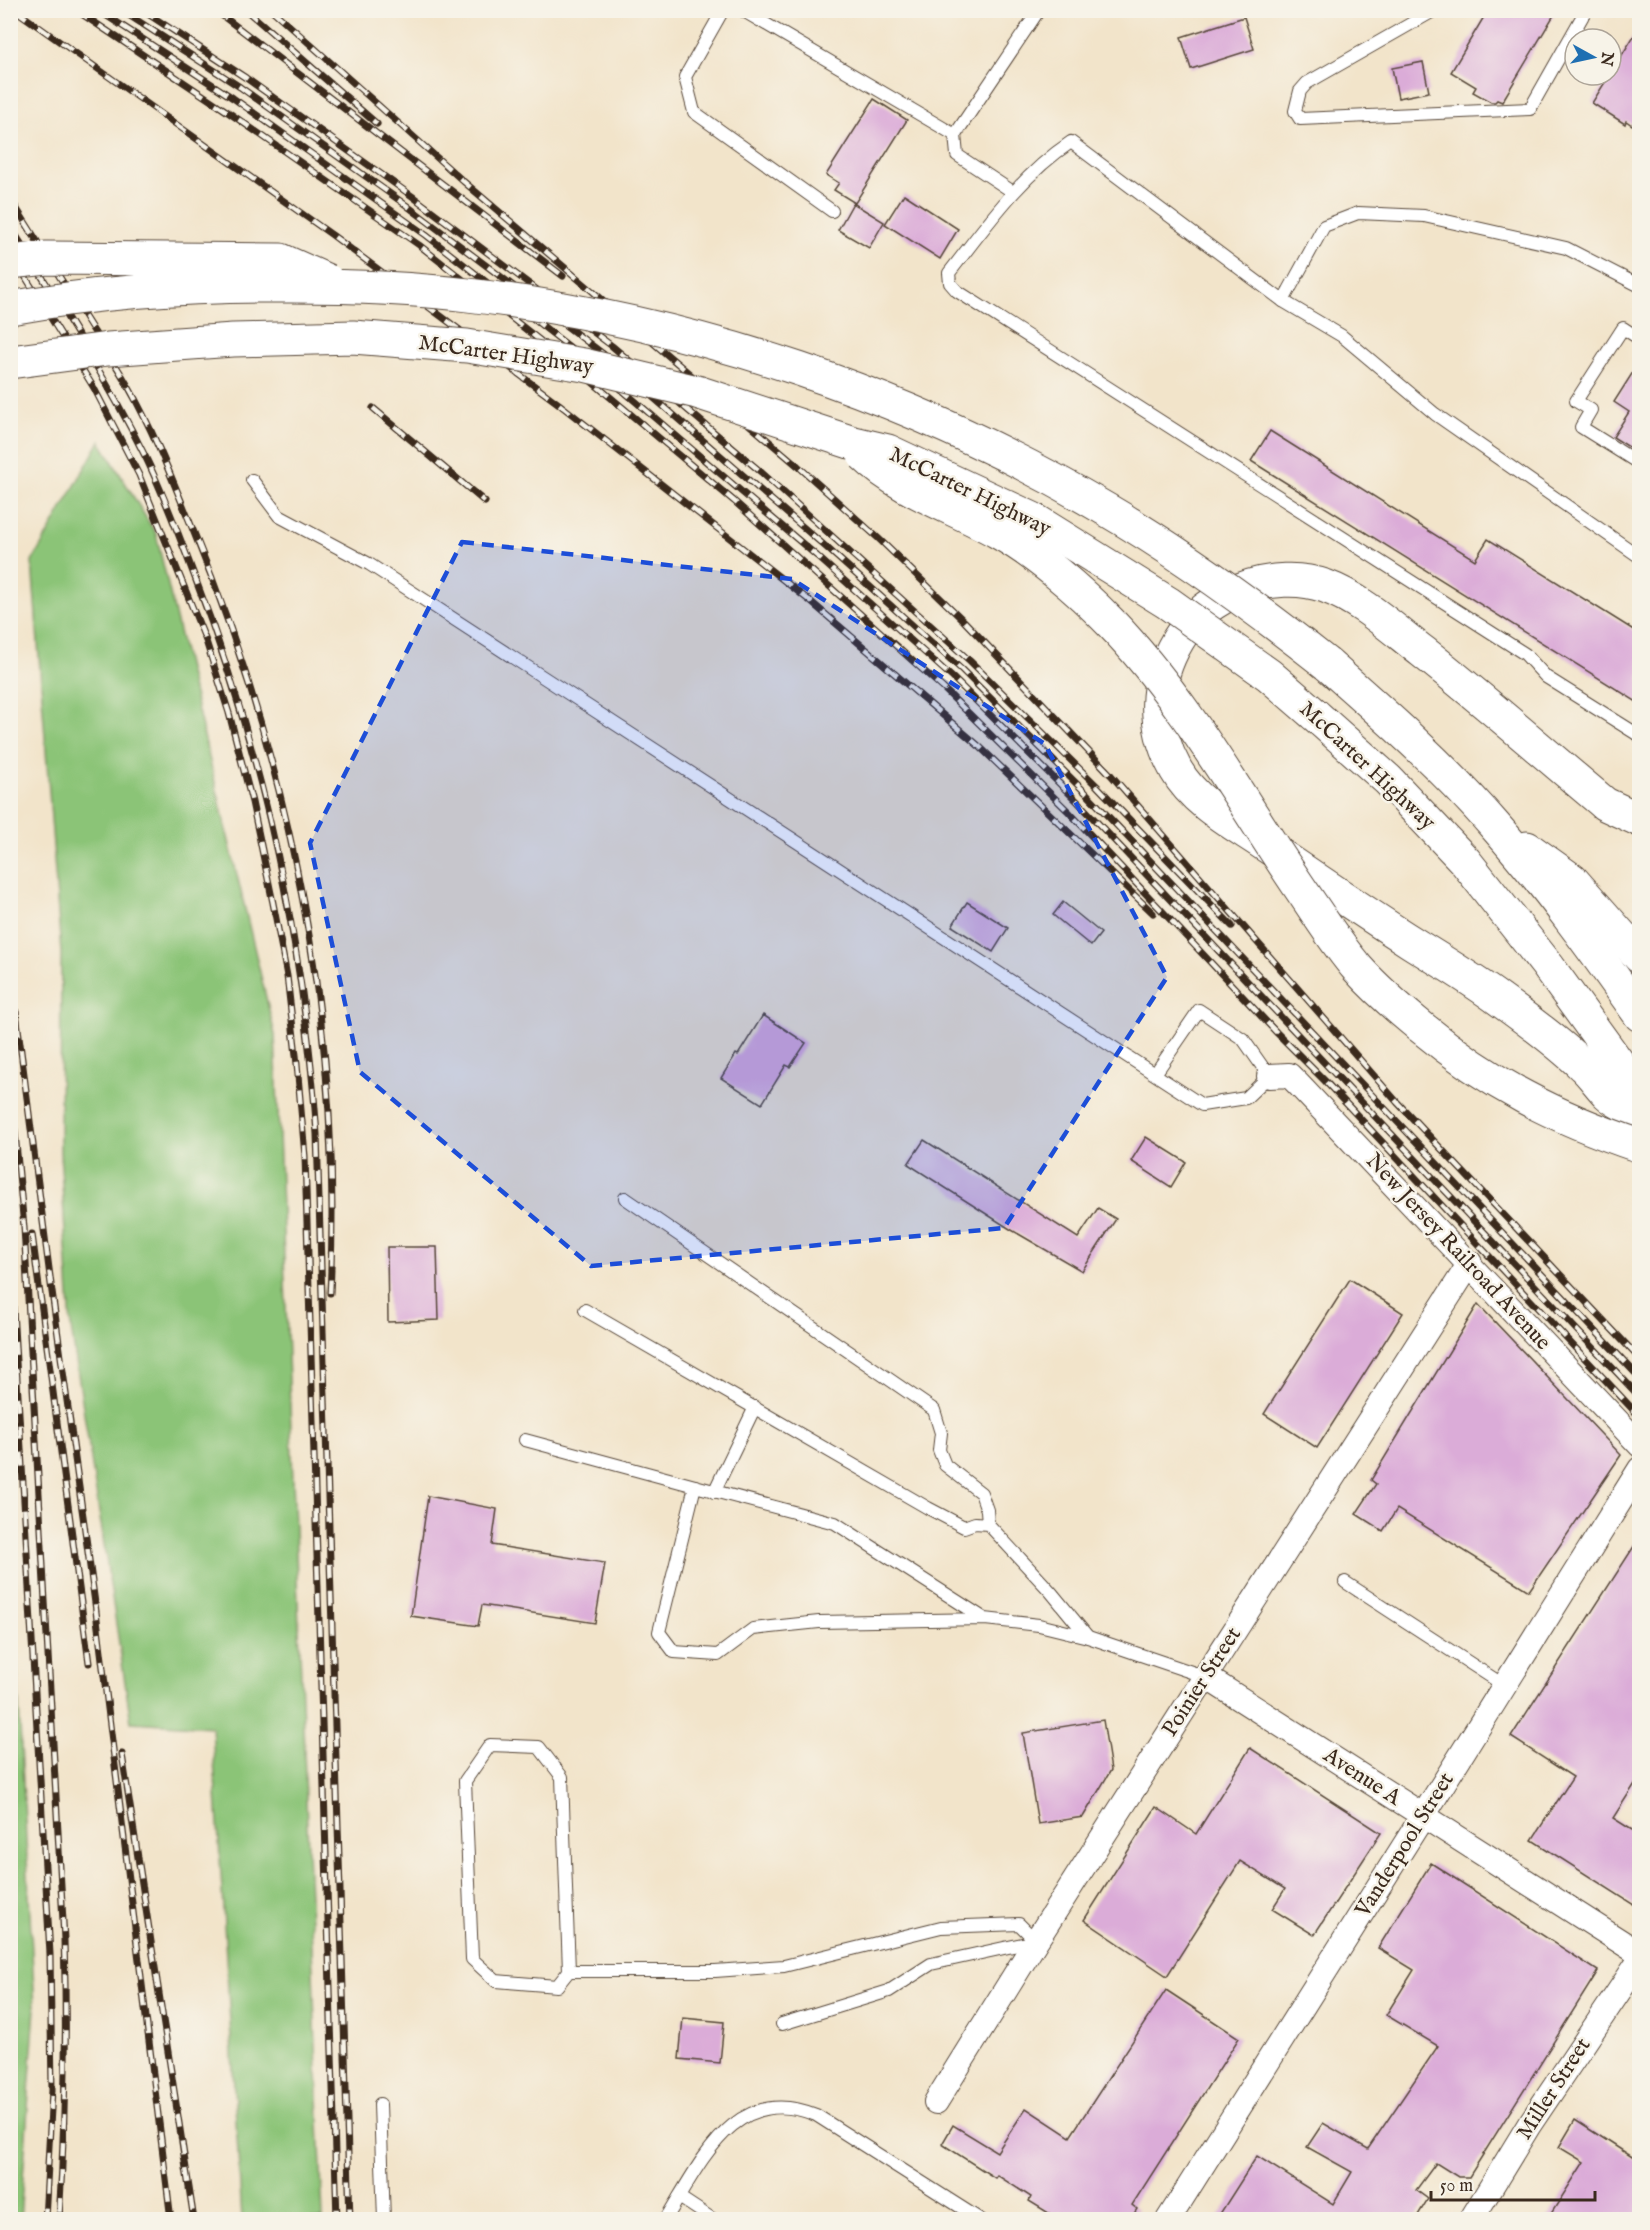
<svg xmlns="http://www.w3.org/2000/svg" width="1650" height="2230" font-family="'IM FELL English',serif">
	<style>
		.green { fill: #8bc477; stroke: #63774a; stroke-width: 1.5 }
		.building { fill: #dbacd8 }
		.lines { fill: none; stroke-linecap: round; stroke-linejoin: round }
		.service-casing { stroke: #564638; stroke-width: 14 }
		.minor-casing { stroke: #564638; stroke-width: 26 }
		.motorway-casing { stroke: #564638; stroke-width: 35 }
		.service { stroke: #fff; stroke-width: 12 }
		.minor { stroke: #fff; stroke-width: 24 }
		.motorway { stroke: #fff; stroke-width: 33 }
		.rail-casing { stroke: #3b2a1e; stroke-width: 7 }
		.rail { stroke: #f7f3e8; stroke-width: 4.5; stroke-dasharray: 14; stroke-linecap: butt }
		.motorway-bridge-casing { stroke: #564638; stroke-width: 35; stroke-linecap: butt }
		.motorway-bridge { stroke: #fff; stroke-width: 33 }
		.marked { fill: #1d4ed8; fill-opacity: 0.2; stroke: #1d4ed8; stroke-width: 4.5; stroke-dasharray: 12 8; stroke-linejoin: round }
		.labels { text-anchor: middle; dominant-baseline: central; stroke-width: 5; stroke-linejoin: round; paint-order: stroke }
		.street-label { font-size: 22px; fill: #3b2a1e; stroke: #f7f3e8 }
	</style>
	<rect width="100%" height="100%" fill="#f7f3e8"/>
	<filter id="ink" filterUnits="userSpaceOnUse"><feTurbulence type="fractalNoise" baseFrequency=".0167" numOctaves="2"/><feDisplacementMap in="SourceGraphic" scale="12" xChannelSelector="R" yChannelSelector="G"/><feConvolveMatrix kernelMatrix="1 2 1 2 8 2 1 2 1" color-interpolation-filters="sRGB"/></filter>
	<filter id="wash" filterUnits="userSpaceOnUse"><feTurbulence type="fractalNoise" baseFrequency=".008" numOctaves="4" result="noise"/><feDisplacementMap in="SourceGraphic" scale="24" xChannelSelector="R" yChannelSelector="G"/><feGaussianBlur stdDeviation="1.35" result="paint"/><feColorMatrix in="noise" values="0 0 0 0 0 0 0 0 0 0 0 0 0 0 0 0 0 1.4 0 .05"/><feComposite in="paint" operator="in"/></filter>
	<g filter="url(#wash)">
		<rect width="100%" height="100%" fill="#f2e4ca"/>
		<g class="green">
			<path d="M100,441L156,534L275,1035L323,2219H242L212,1727L131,1722L71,1328L60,1152L61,953L32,562Z"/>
			<path d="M10,1538L35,2008L20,2220L10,2219Z"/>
		</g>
		<g id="blocks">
			<g class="building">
				<path d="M1488,10H1557L1502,102L1497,100L1495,102H1491L1473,92L1476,87L1451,72Z"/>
				<path d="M1244,17L1254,49L1191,69L1181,37Z"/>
				<path d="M1640,26V114L1632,125L1626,121L1625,124L1592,103Z"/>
				<path d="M1423,62L1429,92L1398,98L1392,68Z"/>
				<path d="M874,99L907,120L855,203L834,190L839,183L826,175Z"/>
				<path d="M904,194L958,229L940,259L885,224Z"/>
				<path d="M853,203L884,222L869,248L838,230Z"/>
				<path d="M1640,361V454L1613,437L1629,412L1614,402Z"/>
				<path d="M1270,431L1475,560L1488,539L1640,634V704L1251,461Z"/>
				<path d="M967,902L1008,928L993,952L952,926Z"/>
				<path d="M1063,902L1101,933L1091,946L1053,915Z"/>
				<path d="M763,1015L806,1043L790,1067L786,1065L762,1104L721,1078L736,1054L738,1055Z"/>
				<path d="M1146,1137L1186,1162L1171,1187L1131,1161Z"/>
				<path d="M924,1140L1078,1238L1098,1208L1116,1219L1082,1271L1010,1229L908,1164Z"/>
				<path d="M387,1247H437L439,1320L388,1322Z"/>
				<path d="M1350,1279L1403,1313L1317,1448L1264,1414Z"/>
				<path d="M1478,1304L1621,1455L1529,1591L1397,1509L1383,1531L1356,1514L1376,1484L1371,1480Z"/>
				<path d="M428,1496L497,1509L492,1545L605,1563L595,1623L482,1605L478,1626L411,1616Z"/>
				<path d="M1640,1537V1776L1613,1818L1640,1835V1909L1532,1840L1573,1777L1511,1737Z"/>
				<path d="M1103,1720L1111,1770L1083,1817L1038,1824L1023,1733Z"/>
				<path d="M1250,1748L1381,1833L1314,1935L1272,1909L1285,1889L1240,1861L1167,1976L1084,1920L1156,1807L1196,1834Z"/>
				<path d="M1431,1863L1598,1971L1469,2177H1458L1436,2163L1416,2190L1428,2199L1415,2220H1216L1257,2156L1333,2204L1352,2172L1307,2147L1323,2123L1368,2149L1438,2046L1386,2015L1414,1970L1378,1948Z"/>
				<path d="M1166,1990L1239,2038L1132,2205L1137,2209L1130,2220H1060L1029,2201L1031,2197L997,2175L995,2178L942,2144L953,2125L997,2152L1026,2108L1070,2137Z"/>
				<path d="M683,2018L724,2022L720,2063L679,2059Z"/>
				<path d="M1575,2120L1640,2162V2220H1547L1584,2162L1559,2147Z"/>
			</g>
		</g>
	</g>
	<g filter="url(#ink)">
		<use href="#blocks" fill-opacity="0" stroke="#564638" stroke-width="1.5"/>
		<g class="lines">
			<defs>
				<g id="service">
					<path d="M723,10L685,77L694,112L832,211"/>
					<path d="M742,10L955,135"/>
					<path d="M1435,10L1307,83L1300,91L1295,111L1300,119L1530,109L1586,10"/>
					<path d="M1013,192L957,155L955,135L1039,10"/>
					<path d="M1283,301L1324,226L1358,213L1424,216L1566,248L1640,286"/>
					<path d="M1640,339L1623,328L1576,401L1591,410L1581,427L1640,464"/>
					<path d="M252,480L279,516L369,564L1202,1105L1246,1098L1269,1076L1243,1039L1199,1010L1155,1074"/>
					<path d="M1640,557L1435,414L1342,336L1283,301L1071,142C1020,176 986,226 949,273L950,283L957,291L1525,654L1546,677L1640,736"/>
					<path d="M625,1198L934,1410L941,1433L939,1450L945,1465L981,1493L987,1510L988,1524"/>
					<path d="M585,1310L928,1508L964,1527L975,1523L988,1524L1051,1592L1088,1637"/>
					<path d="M525,1440L695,1486"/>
					<path d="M714,1492L755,1407"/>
					<path d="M1345,1582L1505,1686"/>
					<path d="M985,1619L835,1523L695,1486L659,1632L674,1652L718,1655L753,1629L819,1622L985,1619L1039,1625L1088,1637L1206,1677"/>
					<path d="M569,1971L557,1986L496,1981L472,1959L465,1781L490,1745L539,1747L562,1777L569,1971H715L784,1966L941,1927L1019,1924L1036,1941L931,1964L889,1991L782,2024"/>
					<path d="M380,2104L384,2220"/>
					<path d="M679,2197L714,2220"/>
					<path d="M665,2220C701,2163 734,2082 816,2115L981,2220"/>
				</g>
				<g id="minor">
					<path d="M1269,1076L1289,1075L1298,1084L1640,1445"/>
					<path d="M1206,1677L1640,1954"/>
					<path d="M936,2102L1036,1941L1470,1263"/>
					<path d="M1168,2220L1423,1816L1640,1469"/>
					<path d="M1471,2220L1529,2125L1640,1960"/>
				</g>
				<g id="motorway">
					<path d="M1327,664C1385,715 1444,767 1495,826C1547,885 1594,950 1640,1015"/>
					<path d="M1314,714L1388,780L1465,861L1547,965L1640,1093"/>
					<path d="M1640,820L1605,804C1544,753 1485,701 1423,652C1393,629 1361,599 1325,586C1274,568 1205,593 1178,640C1153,682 1152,727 1176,770C1194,802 1231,822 1261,842C1311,876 1361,910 1411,942C1441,961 1472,979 1500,1000C1528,1020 1558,1042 1583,1066C1592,1074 1599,1085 1608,1094C1616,1102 1629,1107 1640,1113"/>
					<path d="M1527,848L1572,880L1640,957"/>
				</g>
			</defs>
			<use href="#service" class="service-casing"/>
			<use href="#minor" class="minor-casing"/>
			<use href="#motorway" class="motorway-casing"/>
			<use href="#service" class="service"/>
			<use href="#minor" class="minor"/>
			<use href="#motorway" class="motorway"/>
			<defs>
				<g id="rail">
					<path d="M15,10L332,235L559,404L810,601L980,747L1153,913"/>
					<path d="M76,10L225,110L419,245L585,376L734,501L943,688L1069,812L1277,1033L1325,1081L1640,1417"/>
					<path d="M98,10L233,98L426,235L594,366L817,556L953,678L1078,802L1640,1397"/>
					<path d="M121,10L240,87L406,205L602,353L826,547L961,669L1087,794L1640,1378"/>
					<path d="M142,10L246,78L412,196L612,346L761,472L970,661L1097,786L1232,926"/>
					<path d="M215,10L563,276"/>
					<path d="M246,10L377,124"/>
					<path d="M272,10L463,181L798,466L878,538L964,621L1111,775L1397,1102L1640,1359"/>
					<path d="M10,198C36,239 62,281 88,322C101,343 116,364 128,386C154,432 173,481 193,530C292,770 343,1033 330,1293"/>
					<path d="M10,226C58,302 106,377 146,458C164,495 179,535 194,575C264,756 303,940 317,1134L350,2220"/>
					<path d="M10,252L94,388L139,475L206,641L229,713L252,802L273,903L287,976L297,1064L305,1156L337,2220"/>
					<path d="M373,408L485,502"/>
					<path d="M10,966L52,1292L95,1603L171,2220"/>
					<path d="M10,1080L24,1227L64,1939C67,2033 65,2126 59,2220"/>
					<path d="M32,1234L89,1663"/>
					<path d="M10,1257L50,1954L52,2090L45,2220"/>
					<path d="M122,1754L194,2220"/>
				</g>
			</defs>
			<use href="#rail" class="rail-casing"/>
			<use href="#rail" class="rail"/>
			<defs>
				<g id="motorway-bridge">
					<path d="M10,262L47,258L281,260L328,281"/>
					<path d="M10,308C103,291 198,285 292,286C350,286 410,288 468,295C693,321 913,395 1107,510C1184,555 1256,608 1327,664"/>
					<path d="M10,362L108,349L233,340L353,337L467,346L584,365L697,392L850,442L888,451L1033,519L1168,603L1269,675L1314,714"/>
					<path d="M864,455C901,491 954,507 998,532C1036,553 1080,591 1110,622C1187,702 1240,800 1302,891C1320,917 1337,945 1358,969C1377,990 1399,1009 1421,1027C1490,1084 1554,1117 1640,1146"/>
				</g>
			</defs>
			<use href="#motorway-bridge" class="motorway-bridge-casing"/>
			<use href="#motorway-bridge" class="motorway-bridge"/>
		</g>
	</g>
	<path class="marked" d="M462,542L792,579L1045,744L1167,977L1004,1228L591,1266L360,1072L310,843Z"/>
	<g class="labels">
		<g class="street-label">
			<text transform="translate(506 355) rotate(8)">McCarter Highway</text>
			<text transform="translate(970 492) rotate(26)">McCarter Highway</text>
			<text transform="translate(1367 766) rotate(43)">McCarter Highway</text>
			<text transform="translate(1458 1252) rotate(47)">New Jersey Railroad Avenue</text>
			<text transform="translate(1202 1682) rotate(-57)">Poinier Street</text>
			<text transform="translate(1362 1777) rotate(33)">Avenue A</text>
			<text transform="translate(1405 1845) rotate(-58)">Vanderpool Street</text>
			<text transform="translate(1554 2089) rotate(-57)">Miller Street</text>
		</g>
	</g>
	<rect width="1650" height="2230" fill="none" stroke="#f7f3e8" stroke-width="36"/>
	<g transform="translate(1593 57) rotate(98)"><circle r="28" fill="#f7f3e8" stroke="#aca397" stroke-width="1.5"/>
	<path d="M0-4.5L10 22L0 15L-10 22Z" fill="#1f6fb2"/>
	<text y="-9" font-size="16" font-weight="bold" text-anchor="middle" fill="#3b2a1e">N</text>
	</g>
	<path d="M1431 2191v9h164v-9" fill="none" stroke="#3b2a1e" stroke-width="3"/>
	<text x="1440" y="2191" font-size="18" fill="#3b2a1e" stroke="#f7f3e8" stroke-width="4.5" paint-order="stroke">50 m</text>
</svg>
